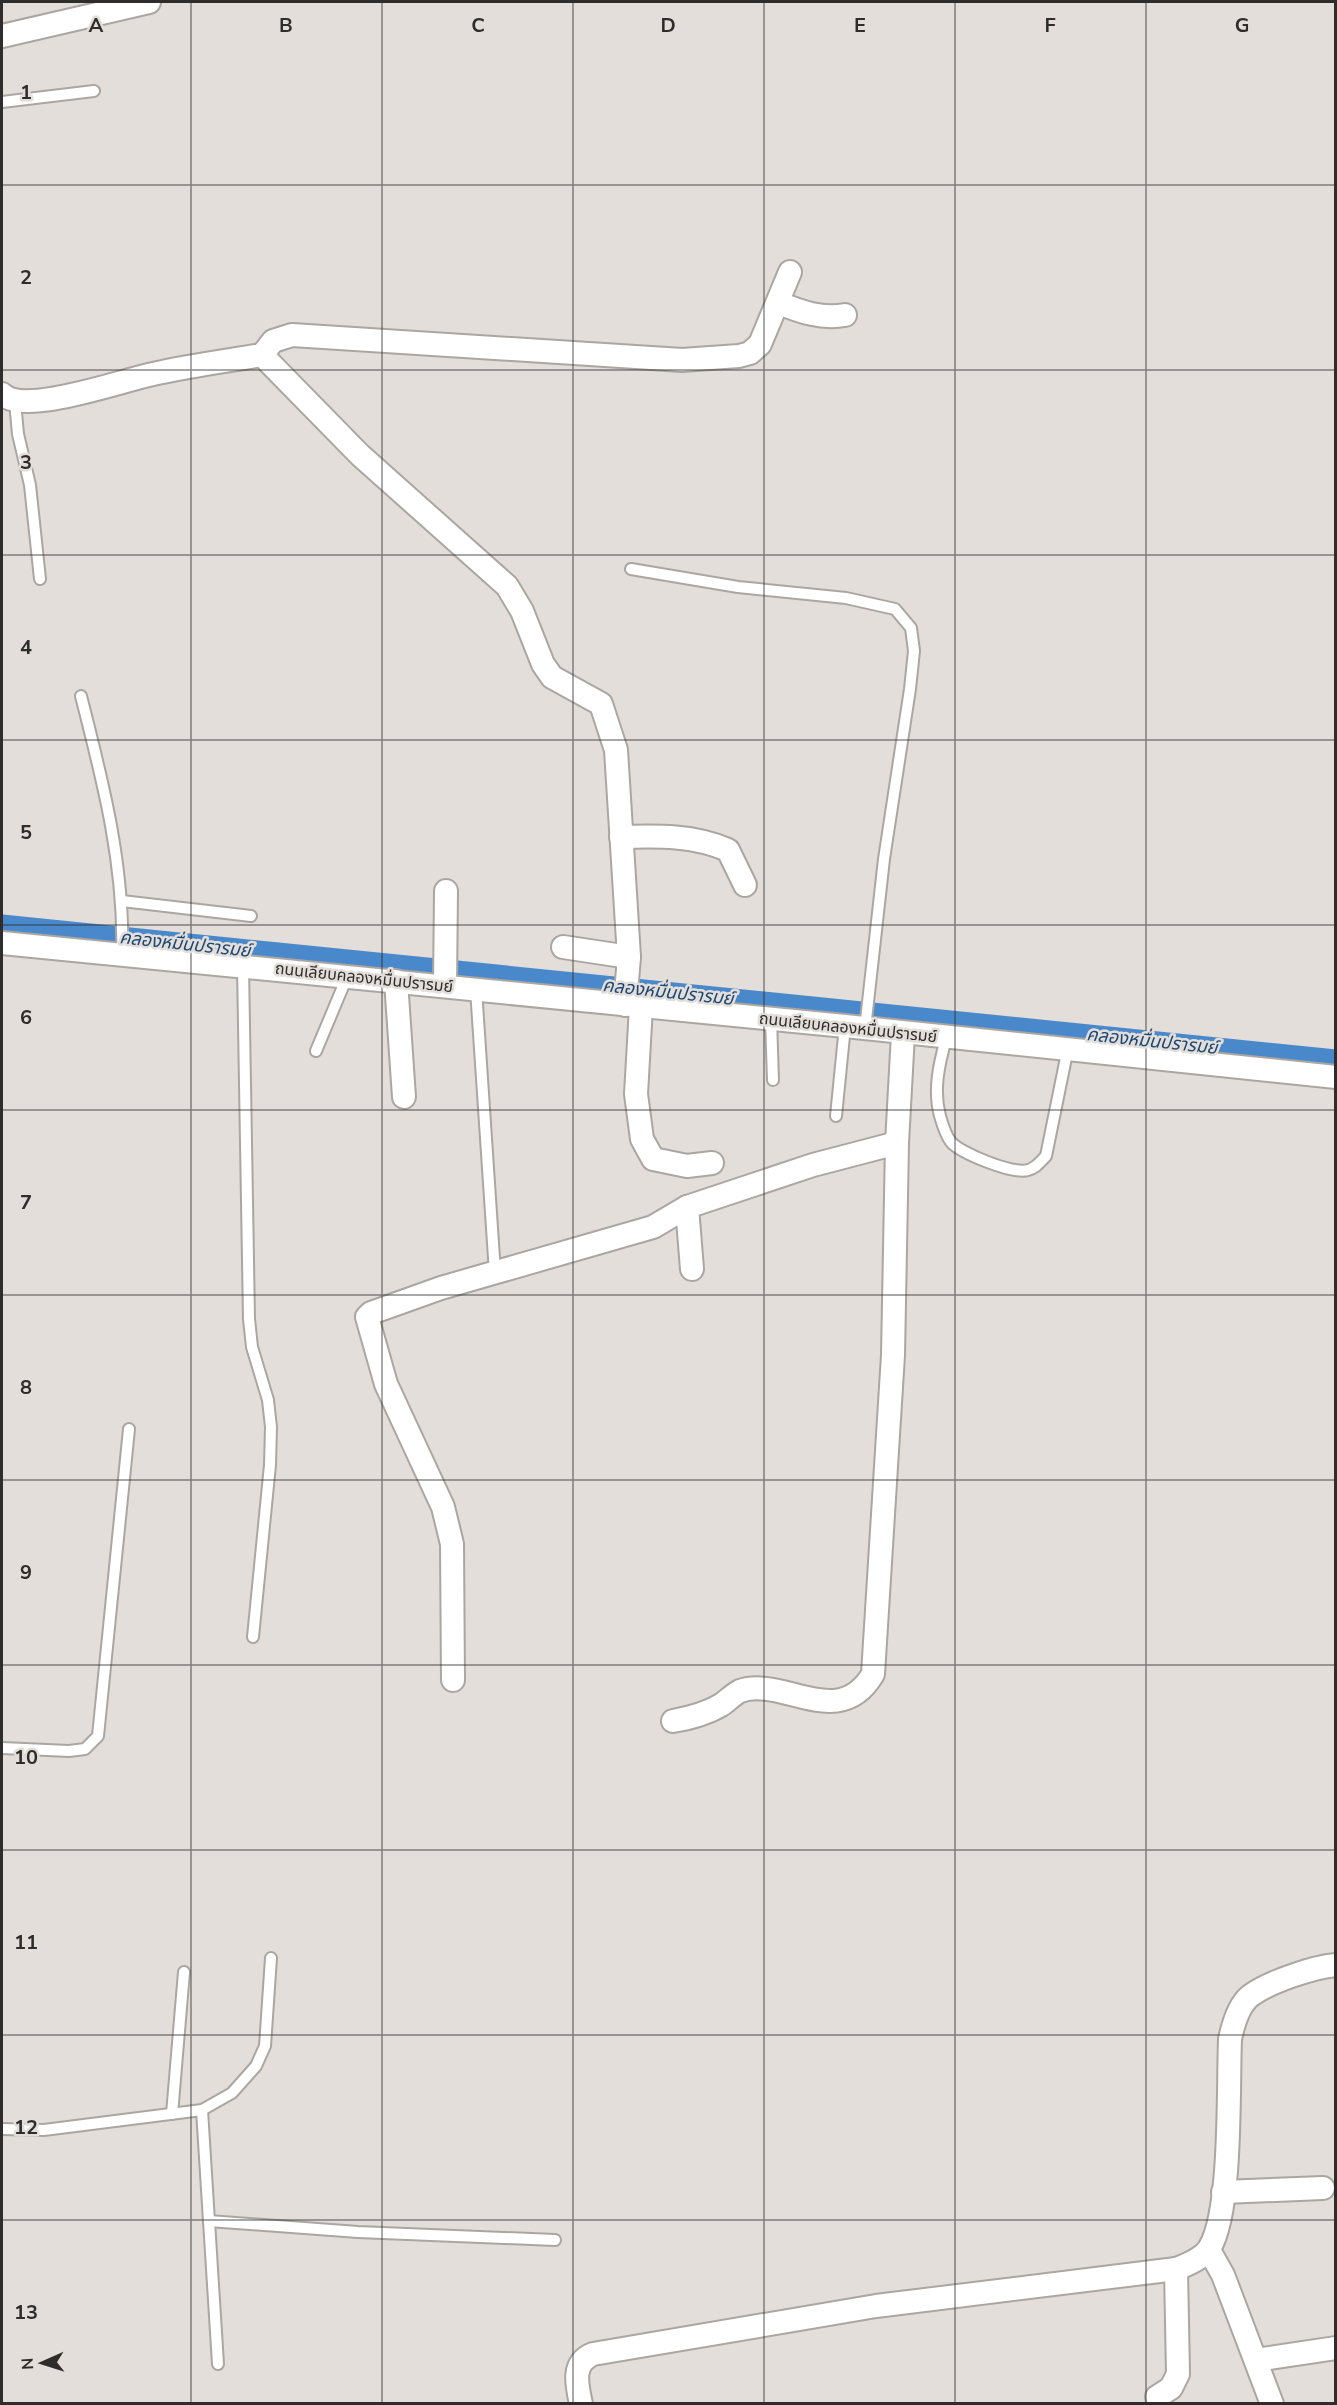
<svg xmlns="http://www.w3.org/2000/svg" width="1337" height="2405" font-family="'Nunito Sans','Noto Sans Thai',sans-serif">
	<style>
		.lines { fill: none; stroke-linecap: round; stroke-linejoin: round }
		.canal { stroke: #4989cb; stroke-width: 21 }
		.lane-casing { stroke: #aba6a1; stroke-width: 14 }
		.street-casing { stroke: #aba6a1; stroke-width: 26 }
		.lane { stroke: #fff; stroke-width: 10 }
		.street { stroke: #fff; stroke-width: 22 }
		.grid { fill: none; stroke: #2e2d2b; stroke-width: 1.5; stroke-opacity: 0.55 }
		.labels { text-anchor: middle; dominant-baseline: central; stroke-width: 5; stroke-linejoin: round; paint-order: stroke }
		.street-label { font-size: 16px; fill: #2e2d2b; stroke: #e3ded9 }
		.water-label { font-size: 18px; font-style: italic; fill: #1b4875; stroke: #e3ded9 }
		.grid-label { font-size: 20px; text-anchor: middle; font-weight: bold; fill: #2e2d2b; stroke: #e3ded9; stroke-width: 5; stroke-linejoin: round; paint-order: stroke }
	</style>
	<rect width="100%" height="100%" fill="#e3ded9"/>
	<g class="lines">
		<path class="canal" d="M2,925L1336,1060"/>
		<defs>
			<g id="lane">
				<path d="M2,102L94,91"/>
				<path d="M15,402L18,434L30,485L40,579"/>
				<path d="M631,569L738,587L846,598L895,609L911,628L914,651L910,689L884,859L865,1029"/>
				<path d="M81,696C103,782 125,867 122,956"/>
				<path d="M122,901L251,916"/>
				<path d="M243,966L249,1319L252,1347L268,1400L271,1427L270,1465L253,1637"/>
				<path d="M476,989L495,1273"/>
				<path d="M771,1019L773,1080"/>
				<path d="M946,1039C939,1064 933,1090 940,1116C942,1123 946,1136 951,1142C960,1153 1014,1175 1028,1170C1036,1168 1040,1162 1046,1156L1068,1048"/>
				<path d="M316,1051L347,977"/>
				<path d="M836,1116L845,1026"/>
				<path d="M2,1748L69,1751L85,1749L98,1736L129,1429"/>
				<path d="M202,2110L218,2364"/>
				<path d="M172,2114L184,1972"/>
				<path d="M2,2129L44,2130L202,2110L232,2093L256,2066L265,2046L271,1958"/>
				<path d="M209,2221L358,2232L555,2240"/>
			</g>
			<g id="street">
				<path d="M2,36L149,2"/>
				<path d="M779,303C801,312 821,319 845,315"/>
				<path d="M262,355L273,341L292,335L682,360L739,356L750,353L760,344L790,272"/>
				<path d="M2,394C24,416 123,380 153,374C189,366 226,361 262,355L360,455L507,586L522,611L543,664L552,677L601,704L616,750L629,957L625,1005"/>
				<path d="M621,837C659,836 693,835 728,850L745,885"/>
				<path d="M2,943L845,1026L1336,1077"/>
				<path d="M563,947L629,957"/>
				<path d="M396,981L404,1097"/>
				<path d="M445,986L446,891"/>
				<path d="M641,1007L636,1094L642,1139L653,1159L687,1166L712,1163"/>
				<path d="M687,1207L692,1269"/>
				<path d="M453,1680L452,1544L443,1507L386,1384L367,1317L371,1313L441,1288L653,1227L687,1207L813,1165L897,1143"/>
				<path d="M673,1721C690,1718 706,1714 721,1705C727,1701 734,1694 740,1691C783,1676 839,1732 873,1674L893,1355L897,1143L903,1034"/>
				<path d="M1223,2192L1323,2188"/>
				<path d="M1209,2250L1223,2275L1272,2404"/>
				<path d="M1256,2360L1336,2348"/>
				<path d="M1157,2397L1171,2388L1178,2374L1176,2269"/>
				<path d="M581,2404C577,2385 571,2363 593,2354L876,2306L1176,2269C1187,2265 1204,2258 1210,2247C1232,2210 1228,2086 1230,2039C1233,2025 1239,2005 1250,1996C1269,1982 1313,1967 1336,1965"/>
			</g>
		</defs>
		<use href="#lane" class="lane-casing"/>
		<use href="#street" class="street-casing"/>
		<use href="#lane" class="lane"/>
		<use href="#street" class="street"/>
	</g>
	<path class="grid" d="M191,2V2404M382,2V2404M573,2V2404M764,2V2404M955,2V2404M1146,2V2404M2,185H1336M2,370H1336M2,555H1336M2,740H1336M2,925H1336M2,1110H1336M2,1295H1336M2,1480H1336M2,1665H1336M2,1850H1336M2,2035H1336M2,2220H1336"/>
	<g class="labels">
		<g class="street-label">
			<text transform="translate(364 978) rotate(6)">ถนนเลียบคลองหมื่นปรารมย์</text>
			<text transform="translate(848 1028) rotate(6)">ถนนเลียบคลองหมื่นปรารมย์</text>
		</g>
		<g class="water-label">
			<text transform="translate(185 944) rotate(6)">คลองหมื่นปรารมย์</text>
			<text transform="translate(668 992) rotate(6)">คลองหมื่นปรารมย์</text>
			<text transform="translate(1152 1041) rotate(6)">คลองหมื่นปรารมย์</text>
		</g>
	</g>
	<g class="grid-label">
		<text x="96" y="32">A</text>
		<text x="286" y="32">B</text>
		<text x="478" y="32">C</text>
		<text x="668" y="32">D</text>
		<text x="860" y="32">E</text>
		<text x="1050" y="32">F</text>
		<text x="1242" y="32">G</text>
		<text x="26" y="99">1</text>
		<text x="26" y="284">2</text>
		<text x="26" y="469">3</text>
		<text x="26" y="654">4</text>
		<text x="26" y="839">5</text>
		<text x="26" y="1024">6</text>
		<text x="26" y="1209">7</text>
		<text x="26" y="1394">8</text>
		<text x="26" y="1579">9</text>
		<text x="26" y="1764">10</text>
		<text x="26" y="1949">11</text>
		<text x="26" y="2134">12</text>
		<text x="26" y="2319">13</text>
	</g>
	<rect width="1337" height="2405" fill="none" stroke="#2e2d2b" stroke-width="6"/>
	<g transform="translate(42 2363) rotate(267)" stroke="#e3ded9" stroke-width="4.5" paint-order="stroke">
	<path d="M0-4.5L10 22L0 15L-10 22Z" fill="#2e2d2b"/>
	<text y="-9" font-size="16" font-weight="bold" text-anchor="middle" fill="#2e2d2b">N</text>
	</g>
</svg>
